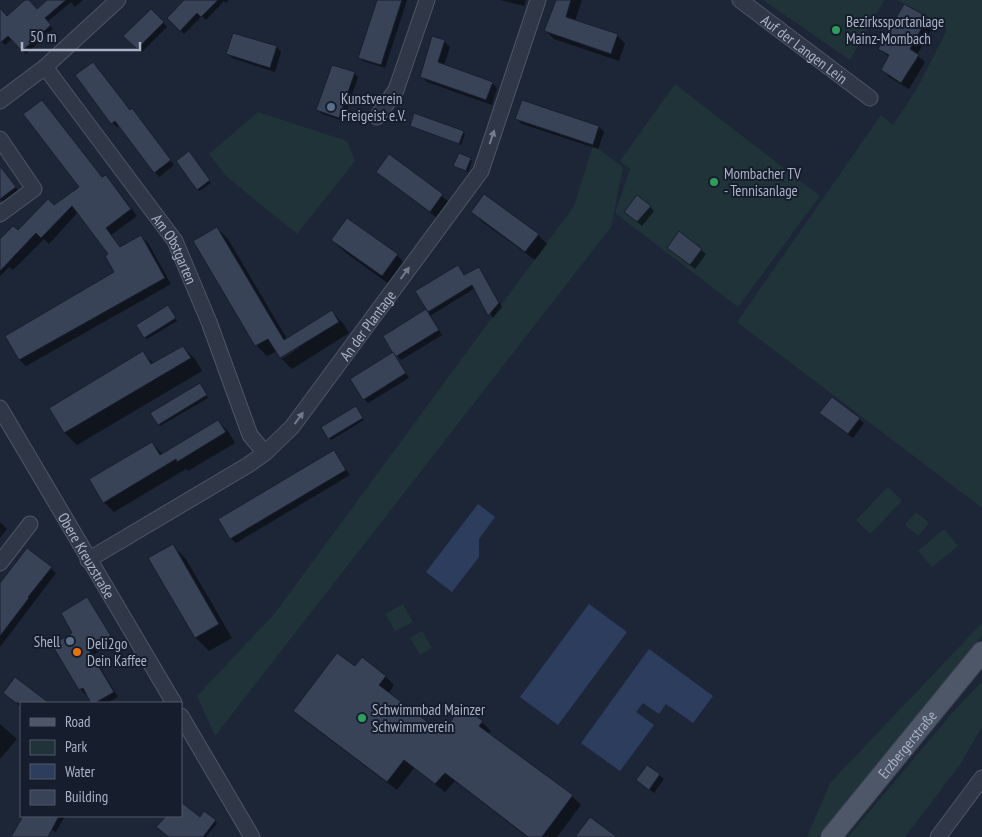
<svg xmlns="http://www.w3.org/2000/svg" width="982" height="837" font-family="'PT Sans Narrow',sans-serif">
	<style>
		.green { fill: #1f3338 }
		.water { fill: #2d3d5e }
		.shadow { fill: #0007; fill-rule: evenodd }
		.building { fill: #384358; stroke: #181f2e }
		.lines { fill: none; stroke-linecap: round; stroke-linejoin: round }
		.minor-casing { stroke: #4e5566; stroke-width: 17 }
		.major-casing { stroke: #3a4151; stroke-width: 22 }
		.minor { stroke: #303847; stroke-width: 15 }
		.major { stroke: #4e5768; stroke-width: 20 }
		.oneway { fill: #737b8c }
		.leisure-dot { fill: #2e9e5b; stroke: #161d2c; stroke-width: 2 }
		.service-dot { fill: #5c6f8a; stroke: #161d2c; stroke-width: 2 }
		.food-dot { fill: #e8710a; stroke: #161d2c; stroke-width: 2 }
		.labels { text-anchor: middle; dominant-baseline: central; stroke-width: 4; stroke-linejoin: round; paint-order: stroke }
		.poi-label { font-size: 15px; fill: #aab2c5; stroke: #161d2c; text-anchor: start }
		.street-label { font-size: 15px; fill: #aab2c5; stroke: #161d2c }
	</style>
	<rect width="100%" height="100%" fill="#1d2637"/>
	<g class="green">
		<path d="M763,0H884L850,60Z"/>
		<path d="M897,0H982V508L737,322L881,115L893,125L916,90L947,30L928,17Z"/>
		<path d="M675,84L820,196L738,307L615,213L630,169L620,161Z"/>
		<path d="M258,112L347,141L355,161L297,234L227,177L209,154Z"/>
		<path d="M593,145L623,167L611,227L215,736L197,696L275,613L574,206Z"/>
		<path d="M888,487L902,501L870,534L856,520Z"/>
		<path d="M916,512L929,523L918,536L905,525Z"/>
		<path d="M944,529L958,546L932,567L918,551Z"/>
		<path d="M403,604L413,622L395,631L385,614Z"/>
		<path d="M982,623V636L899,741L818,837H807L830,783Z"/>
		<path d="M422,631L432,648L420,655L410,638Z"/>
		<path d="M982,681V727L959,766L905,837H848L954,711Z"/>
	</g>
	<g class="water">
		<path d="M478,504L495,517L479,539V557L452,592L426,572Z"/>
		<path d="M589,604L627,632L558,725L520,697Z"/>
		<path d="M649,649L713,696L693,723L666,704L659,714L643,703L636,712L654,725L620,771L581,743Z"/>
	</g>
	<g class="shadow">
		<path d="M49,0H83L75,7L71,2L47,22L53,29L26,54L12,39L5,45L0,40V15L8,18L37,11Z"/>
		<path d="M185,0H229L226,3L224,1L206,20L202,16L184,34L169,18Z"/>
		<path d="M379,0H407L385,68L363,61L360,57Z"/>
		<path d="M500,0H526L524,6Z"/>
		<path d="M556,0H582L575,21L617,35L625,44L619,61L554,39L546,31Z"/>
		<path d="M151,10L167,27L142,52L125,36Z"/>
		<path d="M927,18L934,25L917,55L925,62L909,89L889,77L882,70L889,57L880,49Z"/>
		<path d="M444,41L450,47L444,65L492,83L497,88L492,105L427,82L421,76Z"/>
		<path d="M277,47L281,52L275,72L232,58L228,54Z"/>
		<path d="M354,73L358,77L343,121L322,114L318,110Z"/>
		<path d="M77,76L136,114L174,165L159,177L119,125L117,127L112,123Z"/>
		<path d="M42,101L103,178L106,176L112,183L137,216L111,235L121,248L141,236L148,243L171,284L26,366L20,360L6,336L116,273L110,254L78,212L49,244L44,239L13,270L9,267L0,276V240L18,232L81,187Z"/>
		<path d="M523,101L599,127L604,132L598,149L522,124L517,119Z"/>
		<path d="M412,126L463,132L465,134L461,145Z"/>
		<path d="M191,155L211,183L199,191L198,189Z"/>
		<path d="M389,156L449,202L437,218L378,172Z"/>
		<path d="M470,159L472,161L468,172L457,167Z"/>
		<path d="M0,167L19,192L4,203L0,199Z"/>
		<path d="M650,207L654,211L642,226L630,216Z"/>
		<path d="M473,212L538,235L547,244L535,260L481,221Z"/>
		<path d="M217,228L228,239L287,339L332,312L343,323L349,333L292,369L281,358L277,351L267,356L256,345ZM299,345L300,347L282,359V356Z"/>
		<path d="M680,233L706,254L695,269L673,252Z"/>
		<path d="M332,240L397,255L410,269L396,289L346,253Z"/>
		<path d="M458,266L465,276L479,269L502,307L493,318L475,288L430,316L442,335L401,360L384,336L430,314L416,292Z"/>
		<path d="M170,309L177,321L147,339L145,337Z"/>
		<path d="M183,347L195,359L202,371L77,445L65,433L50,409L143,353L154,364Z"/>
		<path d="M396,358L409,378L368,403L364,399Z"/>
		<path d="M201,387L208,398L160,426L159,424Z"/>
		<path d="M358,409L364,420L331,440L329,438Z"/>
		<path d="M825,417L859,419L864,423L853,438Z"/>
		<path d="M218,421L228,431L235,443L188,471L186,469L114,512L104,502L152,443L163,455Z"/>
		<path d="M334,451L350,475L236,543L231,538L220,519Z"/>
		<path d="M0,522L7,529L0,538Z"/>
		<path d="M173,546L186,559L232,638L209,651L196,638Z"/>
		<path d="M28,549L56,573L0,647V586Z"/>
		<path d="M87,599L91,604L114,641L93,655L118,697L107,703H93L87,693L85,694L80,689L54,645L74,634Z"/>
		<path d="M355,668L385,676L394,685L388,694L442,734L482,722L491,731L488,734L572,796L581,805L557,837H527L455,781L445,792L414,768L397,790L304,720L295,711Z"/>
		<path d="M9,697L44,702L21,703V707Z"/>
		<path d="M0,724L17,739L0,759Z"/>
		<path d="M659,775L664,779L654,793L642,784Z"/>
		<path d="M24,816L28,818L29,816H65L56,832L52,830L48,837H13Z"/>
		<path d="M167,816H181L215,821L217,823L206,837H170L158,827Z"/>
	</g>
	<g class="building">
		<path d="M25,0H29L37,9L47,0H66L45,18L51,25L22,51L8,36L0,43V8L7,16Z"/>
		<path d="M184,0H218L201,17L197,13L180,31L167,18Z"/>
		<path d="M377,0H402L381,65L358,58Z"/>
		<path d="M556,0H571L566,17L618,34L611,54L544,31Z"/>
		<path d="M904,4L928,17L910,49L919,55L901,83L881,70L889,55L878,49Z"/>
		<path d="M151,9L164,22L137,49L123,36Z"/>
		<path d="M233,33L277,46L270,68L226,54Z"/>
		<path d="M432,36L445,40L438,62L493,82L486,100L420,77Z"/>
		<path d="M93,62L130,110L132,108L171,160L154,173L115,121L111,124L75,75Z"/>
		<path d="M332,65L355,72L339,118L316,110Z"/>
		<path d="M42,100L102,177L106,175L131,209L106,228L120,247L141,235L165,278L19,360L5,336L114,272L105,256L108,254L72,206L41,238L36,233L0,271V239L13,226L18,230L48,199L54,205L79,187L23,114Z"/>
		<path d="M522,100L599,126L593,145L515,119Z"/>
		<path d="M414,113L464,131L459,144L410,126Z"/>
		<path d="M189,151L210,180L197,190L176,161Z"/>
		<path d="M459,153L471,158L466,171L453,166Z"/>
		<path d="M389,154L443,194L430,212L376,172Z"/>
		<path d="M0,166L16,187L0,199Z"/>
		<path d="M484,194L539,234L525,252L471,212Z"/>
		<path d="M637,195L651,206L637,222L624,212Z"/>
		<path d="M347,218L398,254L382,276L331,240Z"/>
		<path d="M217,227L284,340L332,310L339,322L280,358L268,339L255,346L193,241Z"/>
		<path d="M679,231L702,249L690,265L667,248Z"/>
		<path d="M458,265L464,275L479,267L499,303L488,316L472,285L428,312L415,291Z"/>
		<path d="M168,305L176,318L144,338L136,325Z"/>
		<path d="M426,309L439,330L395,357L383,336Z"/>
		<path d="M183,346L191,358L64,433L49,408L143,351L151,364Z"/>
		<path d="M393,352L406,373L363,400L350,379Z"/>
		<path d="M200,383L207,395L158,425L150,413Z"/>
		<path d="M832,397L860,418L848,434L819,413Z"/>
		<path d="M356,406L363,418L328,439L321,427Z"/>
		<path d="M218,420L226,432L177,462L176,459L103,503L89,479L152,442L160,455Z"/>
		<path d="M334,450L346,470L230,539L218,519Z"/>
		<path d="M173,544L219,624L195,638L148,558Z"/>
		<path d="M27,548L52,567L28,597L29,598L0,636V583Z"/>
		<path d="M87,597L111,636L89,650L114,692L95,703H91L83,688L79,690L52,645L72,633L61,613Z"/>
		<path d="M337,653L355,666L362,657L386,676L379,685L442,733L462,706L483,721L479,726L573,795L542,837H528L445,773L435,784L404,760L387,782L293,711Z"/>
		<path d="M15,677L49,703H16L3,693Z"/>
		<path d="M647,765L660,774L649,790L636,780Z"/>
		<path d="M181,802L200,817L204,811L216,820L203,837H169L156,827L166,816H181Z"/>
		<path d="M23,816H59L48,837H11Z"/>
		<path d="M590,817L617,837H575Z"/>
	</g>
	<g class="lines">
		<defs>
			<g id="minor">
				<path id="s1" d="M740,0L870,98"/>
				<path id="s2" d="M45,67L175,241L209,322L250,435L265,453"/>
				<path d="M0,101L45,67L118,0"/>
				<path d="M377,117L396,90L427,0"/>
				<path d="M0,139L34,189L0,214"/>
				<path id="s3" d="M0,408L174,703"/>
				<path id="s4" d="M88,560L248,465L265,453L292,427L481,171L538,0"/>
				<path d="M0,563L30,524"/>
				<path d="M181,716L252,837"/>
				<path d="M938,837L982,778"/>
			</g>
			<g id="major">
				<path id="s5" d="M831,837L982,652"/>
			</g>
		</defs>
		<use href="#minor" class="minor-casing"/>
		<use href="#major" class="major-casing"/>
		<use href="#minor" class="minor"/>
		<use href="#major" class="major"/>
	</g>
	<defs><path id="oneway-solid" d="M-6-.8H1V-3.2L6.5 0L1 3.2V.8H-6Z" transform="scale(1.25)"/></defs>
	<g class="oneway">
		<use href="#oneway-solid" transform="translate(492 137) rotate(-71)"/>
		<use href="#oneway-solid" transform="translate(405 273) rotate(-54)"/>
		<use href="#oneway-solid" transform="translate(299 418) rotate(-54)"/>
	</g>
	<g class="leisure-dot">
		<circle cx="836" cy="30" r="5"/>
		<circle cx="714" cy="182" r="5"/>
		<circle cx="362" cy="718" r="5"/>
	</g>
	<g class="service-dot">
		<circle cx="331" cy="107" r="5"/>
		<circle cx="70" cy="641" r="5"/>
	</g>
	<circle class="food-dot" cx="77" cy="652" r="5"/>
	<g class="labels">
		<g class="poi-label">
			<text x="846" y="21">Bezirkssportanlage<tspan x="846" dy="17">Mainz-Mombach</tspan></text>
			<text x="341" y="98">Kunstverein<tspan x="341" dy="17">Freigeist e.V.</tspan></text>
			<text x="724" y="173">Mombacher TV<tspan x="724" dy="17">- Tennisanlage</tspan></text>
			<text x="60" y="641" text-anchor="end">Shell</text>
			<text x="87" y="643">Deli2go<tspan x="87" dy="17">Dein Kaffee</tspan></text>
			<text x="372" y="709">Schwimmbad Mainzer<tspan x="372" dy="17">Schwimmverein</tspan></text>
		</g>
		<g class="street-label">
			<text stroke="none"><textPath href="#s1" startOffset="81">Auf der Langen Lein</textPath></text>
			<text stroke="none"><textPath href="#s2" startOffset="224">Am Obstgarten</textPath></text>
			<text stroke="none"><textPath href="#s4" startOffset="371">An der Plantage</textPath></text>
			<text stroke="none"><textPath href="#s3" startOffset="171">Obere Kreuzstraße</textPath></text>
			<text stroke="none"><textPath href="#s5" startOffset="120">Erzbergerstraße</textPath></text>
		</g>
	</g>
	<rect x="20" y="702" width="162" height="115" fill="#161d2c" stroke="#515969"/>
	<rect x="30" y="718" width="25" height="8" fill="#4e5768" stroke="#515969"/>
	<text x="65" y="727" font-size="15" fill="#aab2c5">Road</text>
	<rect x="30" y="740" width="25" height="15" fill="#1f3338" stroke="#515969"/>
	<text x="65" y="752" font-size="15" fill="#aab2c5">Park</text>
	<rect x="30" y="764" width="25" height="15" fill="#2d3d5e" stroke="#515969"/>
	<text x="65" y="777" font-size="15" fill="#aab2c5">Water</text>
	<rect x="30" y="790" width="25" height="15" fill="#384358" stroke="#515969"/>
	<text x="65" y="802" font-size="15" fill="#aab2c5">Building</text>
	<path d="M22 42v8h118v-8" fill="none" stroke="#aab2c5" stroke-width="2.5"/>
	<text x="30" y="42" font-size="15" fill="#aab2c5" stroke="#161d2c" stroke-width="4" paint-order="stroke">50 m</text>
</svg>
